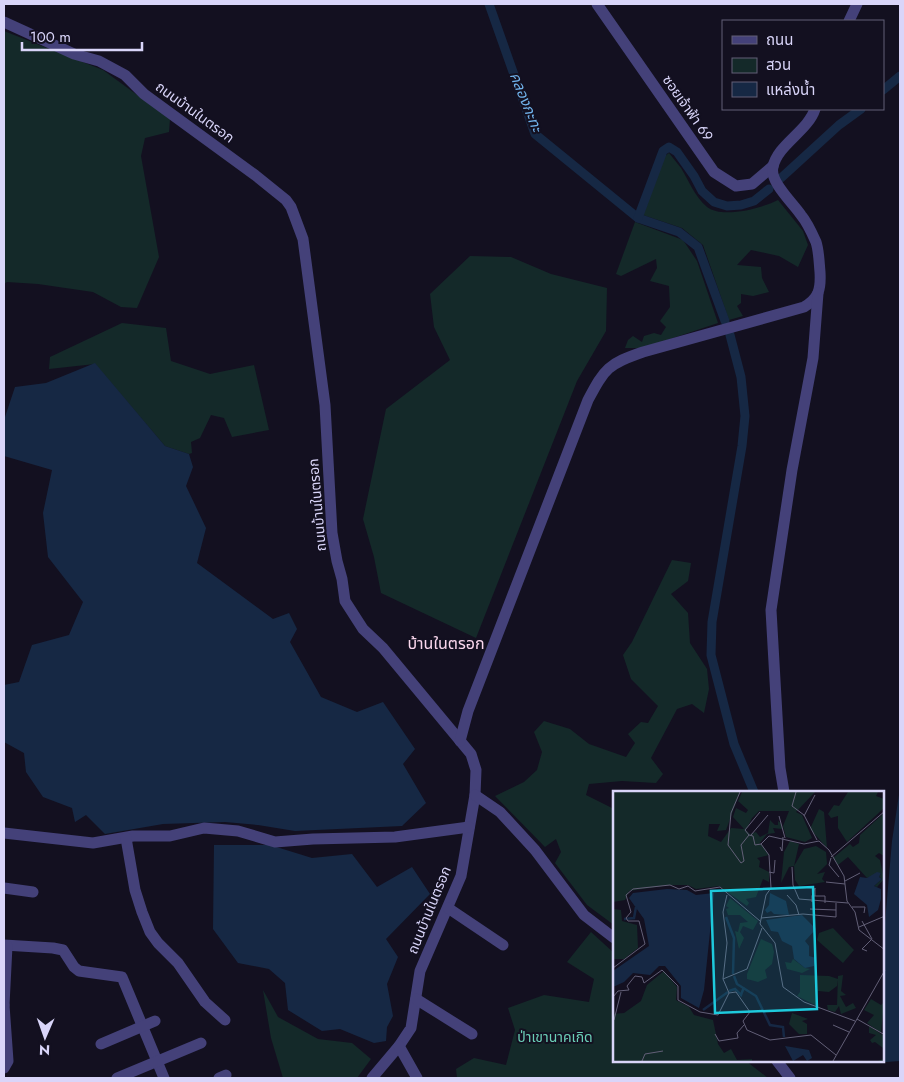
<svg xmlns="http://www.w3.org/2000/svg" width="904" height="1082" font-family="Jost,'Noto Sans Thai',sans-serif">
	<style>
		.green { fill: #142929 }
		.water { fill: #162844 }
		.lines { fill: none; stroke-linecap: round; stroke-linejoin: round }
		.canal { stroke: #162844; stroke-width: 9 }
		.minor { stroke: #444179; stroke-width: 11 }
		.labels { text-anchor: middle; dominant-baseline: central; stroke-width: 4; stroke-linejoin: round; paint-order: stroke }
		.street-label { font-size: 14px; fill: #d9d5f9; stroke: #131020 }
		.park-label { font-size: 14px; fill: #6bcfb7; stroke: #131020 }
		.water-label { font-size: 15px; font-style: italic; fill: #71b3ec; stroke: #131020 }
		.quarter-label { font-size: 16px; fill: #fad7ed; stroke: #131020 }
		.inset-river { fill: none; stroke: #162844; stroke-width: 2.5 }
		.inset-road { fill: none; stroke: #625f77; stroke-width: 1 }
		.view { fill: #1ec9dc; fill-opacity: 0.15; stroke: #1ec9dc; stroke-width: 2.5 }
		.inset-edge { fill: none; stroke: #d9d5f9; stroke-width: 2.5 }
	</style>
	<rect width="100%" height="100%" fill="#131020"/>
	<g class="green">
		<path d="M4,31L103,70L170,119L169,132L145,138L141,156L159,257L137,308L121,307L93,292L38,284L7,282L4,284Z"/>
		<path d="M669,153C673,158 677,163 681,168C689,181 695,197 707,207C722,219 763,208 778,200L803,231L808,245L798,267L779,256L751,250L737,265L761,267L762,278L769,292L753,296L741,294V303L737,306L743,316L729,320L703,245L682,228L643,215L665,156Z"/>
		<path d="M635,222L683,240L697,261L718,323L643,348H625L628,340L633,336L642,342L644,336L654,333L661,335L666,327L660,321L670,307L669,286L650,281L657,268L656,259L621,276L616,274Z"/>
		<path d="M470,256L511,257L551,274L607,288L606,331L577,381L476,638L381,593L374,557L363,519L386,409L450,360L434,327L430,294Z"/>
		<path d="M122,323L166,328L171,361L210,374L254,365L269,430L232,437L224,418L211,415L200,438L191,442L192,453L189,454L165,446L95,364L49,369L50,357Z"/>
		<path d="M672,560L691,563L688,581L671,594L688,613L690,643L707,669L709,689L704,713L692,704L677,709L651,758L663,774L656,783L622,781L589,784L586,795L614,809V925L587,905L555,863L561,852L556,839L545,847L495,796L524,782L537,770L542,752L534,732L544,721L570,729L589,744L626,757L635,743L628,734L641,722L648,723L658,706L631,679L623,655L632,642Z"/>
		<path d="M591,932L614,953V1061H746L768,1078H457L456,1069L474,1058L506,1065L515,1030L508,1008L544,995L589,1002L594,979L567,962Z"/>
		<path d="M263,990L278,1017L318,1039L352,1043L371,1059L357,1078H283L271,1038Z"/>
	</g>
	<g class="water">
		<path d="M95,363L165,446L189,454L193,467L186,486L206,528L197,563L273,619L289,613L297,629L290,642L321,697L357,712L383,702L415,749L403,764L426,803L402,826L295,831L258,825L225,822L163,824L105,834L86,815L75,822L72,808L43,797L26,772L24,753L4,742V685L19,682L32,645L69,635L83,602L48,557L43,513L52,470L4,456V420L15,387L46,383Z"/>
		<path d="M900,788V1061L872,1063V1061H883V946L892,841Z"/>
		<path d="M214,845H270L312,858L352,854L377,887L412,867L430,894L386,939L398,957L387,984L393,1016L387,1027L386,1041L374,1043L340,1029L322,1031L288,1010L285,983L269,969L238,963L213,929Z"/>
	</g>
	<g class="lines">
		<g class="canal">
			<path d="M489,4L535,134L638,218L679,232L698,247L725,321"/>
			<path d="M883,90L900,76"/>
			<path d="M781,178L839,125L861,109"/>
			<path d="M638,218L663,151L669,147L677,152L694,176L702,191L714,202L727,206L741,205L754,201L769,189"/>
			<path d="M730,335L741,377L745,416L742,446L712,622L711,655L734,744L754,792"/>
		</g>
		<g class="minor">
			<path d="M597,4L714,172L736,186L752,184L773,166"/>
			<path d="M849,21L857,4"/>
			<path d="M4,22L74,54L99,61L125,75L144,94L255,175L286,200L291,207L303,239L325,405L332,533L337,561L342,579L345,601L363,629L383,648L471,754L476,770L475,795L461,876L420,971L411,1028L399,1046L372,1078"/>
			<path d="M460,741L468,711L588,400C605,368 608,364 643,352L804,307C819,298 821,289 820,272C819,262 819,251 816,242C812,233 807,222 801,215C793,203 769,181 773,167C777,145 808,131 815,109"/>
			<path d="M784,792L780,768L771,610L792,470L813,358L818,293"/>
			<path d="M475,795L500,812L535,850L584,915L614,938"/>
			<path d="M4,833L93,843L133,836H170L204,828L238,831L275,842L313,839L395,837L469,827"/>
			<path d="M126,838L135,890L142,912L150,932L158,943L178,963L205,1002L225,1020"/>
			<path d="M4,888L33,892"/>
			<path d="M448,908L503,945"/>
			<path d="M4,945L53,948L63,950L74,967L79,971L122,977L164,1078"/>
			<path d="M416,999L472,1034"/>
			<path d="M4,1005L7,946"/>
			<path d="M101,1044L155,1021"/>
			<path d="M399,1046L417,1078"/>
			<path d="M777,1061L790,1078"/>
			<path d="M4,1068L8,1061L4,1005"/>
			<path d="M117,1078L201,1043"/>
			<path d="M219,1078L226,1075"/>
		</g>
	</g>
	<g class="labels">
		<g class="street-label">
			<text transform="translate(688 108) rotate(55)">ซอยเจ้าฟ้า 69</text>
			<text transform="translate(195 112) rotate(36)">ถนนบ้านในตรอก</text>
			<text transform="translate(317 505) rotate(-95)">ถนนบ้านในตรอก</text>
			<text transform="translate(429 910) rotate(-68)">ถนนบ้านในตรอก</text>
		</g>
		<g class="park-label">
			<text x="555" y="1037">ป่าเขานาคเกิด</text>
		</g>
		<g class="water-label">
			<text transform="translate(526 102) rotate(68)">คลองกะทะ</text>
		</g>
		<g class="quarter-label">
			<text x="446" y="643">บ้านในตรอก</text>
		</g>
	</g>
	<g transform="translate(613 791)">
		<rect width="271" height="271" fill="#131020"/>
		<path d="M0,1H127L113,39L104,40L107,33H96L95,45L108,51L118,37L131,38L120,26L123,17L133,22L135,19L125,10L129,1H202L183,21L189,24L199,47L192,51L173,46L170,35L176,20H146L139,27L133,39L137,43L143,41L147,46L155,42L157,29L162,34H165V30L169,33V38L160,37L162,42L154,43L146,53L141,52L148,53L156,64L144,67L147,70L146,76L156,81V91L150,88L143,106L133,108L136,112L134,115L106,95L83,98L75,94H57L16,100L12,109L0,111ZM235,1H265L263,5L271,8V17L234,51L225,37V25L218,27L215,23L221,14L226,15ZM206,18L211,21L214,57L197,38ZM271,22V65L266,62L262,65L267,69L271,88L264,96L261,95L269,88L266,86L268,82L254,87L235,66L225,74L220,67L237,53L240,56L246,52L247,44ZM177,50L186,53L181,75L191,58L203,55L213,61L214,73L204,83L212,81L209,88L212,91L186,95L182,89L181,75L176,76L168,92L171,61ZM117,107L145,130L140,139L130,135L127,141L131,147L126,158L122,140L125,141L127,132L135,131L127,124H115L113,118L116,117L113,115ZM0,118L8,119L9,130L24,134L25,157L11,168H0ZM220,137L241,159L230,172L204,149L206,142ZM148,148L159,153L161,161L159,173L152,179L154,187L145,191L134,188V183ZM180,168L192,177L197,178L189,182L174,178L172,171L178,172ZM51,180L64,196L63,209L76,216L81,224L100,229L105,253L111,262L118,258L124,269L139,268V270H0V223L11,222L28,210L34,194ZM187,184L216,185L225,188L224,195L216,201L205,200L204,215L184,205L187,201ZM230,184L228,200L233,204L227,205L233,216L240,212L243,217L228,223L226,215L222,221L215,219L214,214H224L225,185ZM258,208L268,214L271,211L268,242L254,232L261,224L251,219ZM179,222L195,228L189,230L194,233V243H186L176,233ZM256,235L271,245V270H265L270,268V257L262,251L259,252L257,249L263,244L256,242Z" fill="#142929"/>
		<path d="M264,81L268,82L266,86L269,88L261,95L268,98V108L265,119L256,126L254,114L241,103L247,86L254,87ZM54,98L74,99L83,104L101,102L91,199L86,217L68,207V195L52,175H46L37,184L20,182L11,191L0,196V180L36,155L31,128L16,107L20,102ZM157,102L173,110L176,124L161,123L158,120L154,122L152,119L156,114ZM189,124L203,138L192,150L196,155V165L203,167L201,175L192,177L181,168L179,155L169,150L165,141L158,140L153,129ZM172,255L196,259L199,267L194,270L190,264L180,270Z" fill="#162844"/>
		<path class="inset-river" d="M113,126L121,147L120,183M11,128L21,127L23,116M121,185L124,193L143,205L157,234L170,236L171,246M116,200L122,198L128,204L131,196M90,219L115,201"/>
		<path class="inset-road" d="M127,1L118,22L115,54L128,72L131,70L128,54L136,44L140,45L142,54L148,53M183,1L179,15L191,24L204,49M166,25L172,47M191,25L202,4M136,44L132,39L147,21M138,44L155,24M148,53L156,64L158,97L153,104L147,133L162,152L170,196L191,211L242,230M148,53L156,45L191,53L206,50L216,59L231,85L234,110L242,121L246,139L272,159M167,56L169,60L170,46M218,66L272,20M218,67L216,74L226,86M179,76L180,94L186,108L235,112M156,81L161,82L162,69M232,90L247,82M213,91L232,93M174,104L183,114L186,124M199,105L202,97V105M199,111V105H212V112M239,116H252L251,122M197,118L223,119M148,127L190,123L223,126V112M249,130L259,148M246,136L272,125M254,160L249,158L258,149M0,177L32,153L26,130H15L13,127L18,121L13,104L20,98L57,94L66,98L75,95L82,100L107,96L147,130M110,188L114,152L110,121L114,104M116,202L123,201L137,221L130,230L134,239L157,249L198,244L223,264M116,202L110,188L134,178L149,137M0,206L5,200L16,199L14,195L22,185L29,186L31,192L49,179L65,195V209L87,221L105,224L116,202M244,228L272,244M1,229L8,201M220,234L236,241M102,243L106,250L125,247L124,242L131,234M29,270L32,263L50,260M220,270L272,179"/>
		<path class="view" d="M200,96L204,218L102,222L98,100Z"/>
		<rect width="271" height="271" class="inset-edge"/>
	</g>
	<rect width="904" height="1082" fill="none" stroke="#d9d5f9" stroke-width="10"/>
	<rect x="722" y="20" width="162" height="90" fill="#131020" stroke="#625f77"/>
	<rect x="732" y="36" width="25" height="8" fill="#444179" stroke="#625f77"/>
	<text x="766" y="45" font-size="15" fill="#d9d5f9">ถนน</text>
	<rect x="732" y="58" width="25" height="15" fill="#142929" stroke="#625f77"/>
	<text x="766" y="70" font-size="15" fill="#d9d5f9">สวน</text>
	<rect x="732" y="82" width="25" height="15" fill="#162844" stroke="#625f77"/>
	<text x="766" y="95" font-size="15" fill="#d9d5f9">แหล่งน้ำ</text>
	<g transform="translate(45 1037) rotate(182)" stroke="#131020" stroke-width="4" paint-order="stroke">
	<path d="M0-4L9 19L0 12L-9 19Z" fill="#d9d5f9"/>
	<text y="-8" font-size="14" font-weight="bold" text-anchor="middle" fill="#d9d5f9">N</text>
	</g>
	<path d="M22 42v8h120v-8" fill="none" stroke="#d9d5f9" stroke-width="2.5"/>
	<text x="30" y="42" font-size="15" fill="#d9d5f9" stroke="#131020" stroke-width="4" paint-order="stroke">100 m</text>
</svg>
